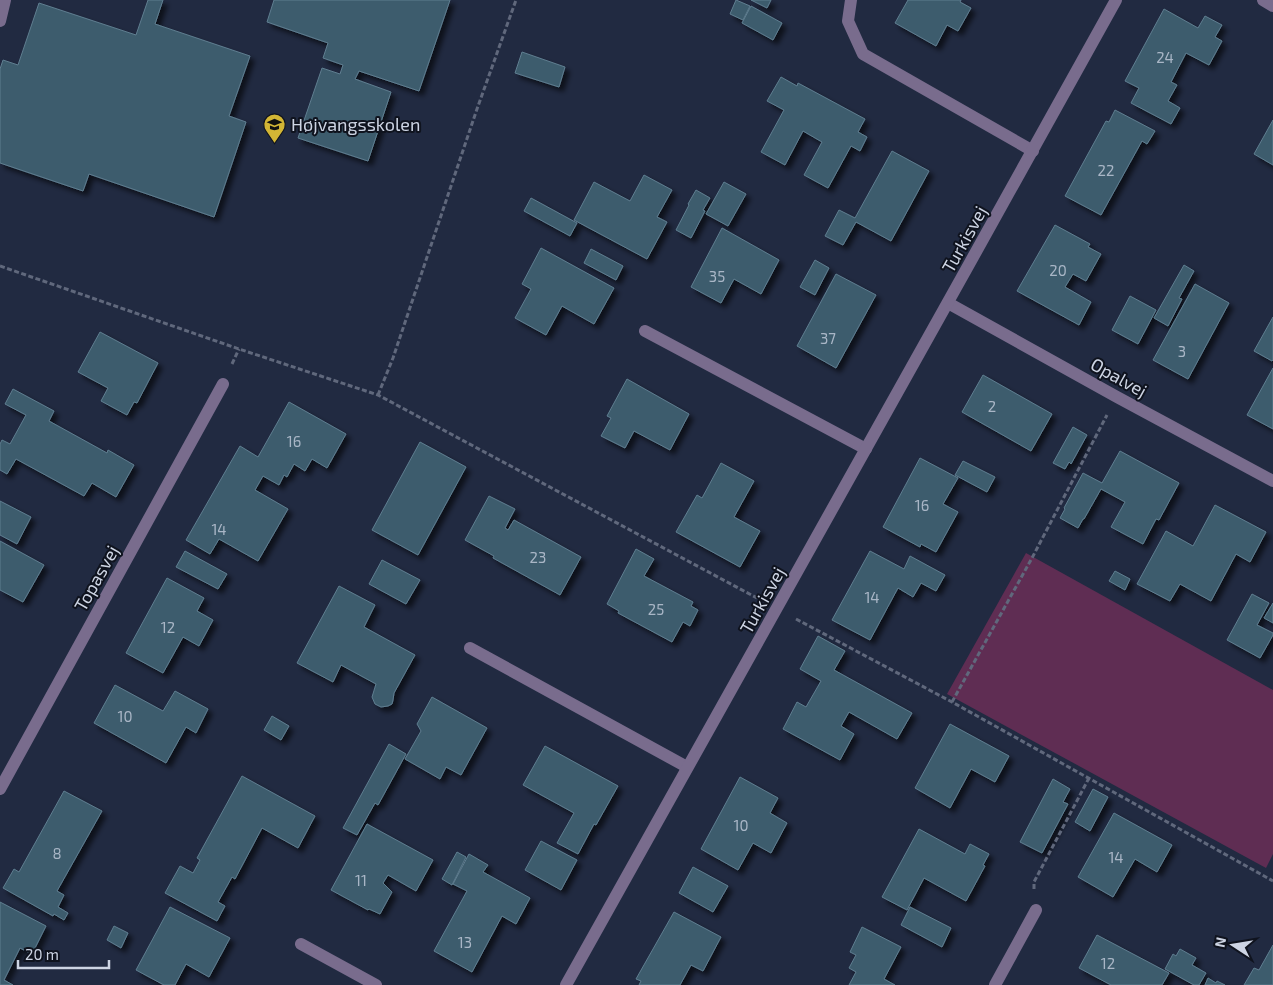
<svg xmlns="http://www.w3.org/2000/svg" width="1273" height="985" font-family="'Exo 2',sans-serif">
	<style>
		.green { fill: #5f2d53 }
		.building { fill: #3d5c6d; stroke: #5f7e90; filter: url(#shadow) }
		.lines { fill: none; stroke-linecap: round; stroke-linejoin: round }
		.path { stroke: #60687c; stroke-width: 3; stroke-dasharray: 5 2.5; stroke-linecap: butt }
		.minor { stroke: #796c8d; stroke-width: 12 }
		.labels { text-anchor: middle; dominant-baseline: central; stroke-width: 4; stroke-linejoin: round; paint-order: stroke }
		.number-label { font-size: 15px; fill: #a9b6c6 }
		.poi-label { font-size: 18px; fill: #cdd4e3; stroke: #0f131e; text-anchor: start }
		.street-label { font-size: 18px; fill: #cdd4e3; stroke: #0f131e }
	</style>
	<defs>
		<filter id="shadow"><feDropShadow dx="4.5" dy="4.5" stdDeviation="2.5" flood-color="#0009"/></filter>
	</defs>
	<rect width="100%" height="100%" fill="#212a41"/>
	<path class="green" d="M1026,553L1273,690V854L1266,868L947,694Z"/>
	<g class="building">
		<path d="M148,0H163L155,24L250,56L229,116L246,122L214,217L89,174L83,191L0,163V69L3,60L18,65L39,3L136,35Z"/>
		<path d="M274,0H450L419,91L359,71L355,79L391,92L368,161L298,138L322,68L340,74L343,65L323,58L328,43L267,22Z"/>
		<path d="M736,0L750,6L743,20L730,14Z"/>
		<path d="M751,0H771L767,8Z"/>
		<path d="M908,0H961L960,2L971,8L958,31L947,25L936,46L895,23Z"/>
		<path d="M751,6L782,23L773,40L742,23Z"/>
		<path d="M1164,9L1198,28L1205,16L1222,25L1215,37L1222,41L1209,65L1186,53L1171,82L1177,85L1168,101L1180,108L1171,124L1131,103L1139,88L1125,81Z"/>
		<path d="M522,52L565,67L559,87L515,73Z"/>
		<path d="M781,77L797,86L798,83L865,119L858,132L867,137L860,151L851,146L828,188L804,175L822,142L803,131L785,165L761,152L784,110L767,101Z"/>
		<path d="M1115,110L1155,131L1147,144L1142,141L1101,215L1065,196L1106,121L1109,122Z"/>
		<path d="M1273,120V165L1254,154Z"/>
		<path d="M892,151L929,171L891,241L856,222L843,245L825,236L839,210L855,218Z"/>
		<path d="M644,175L672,190L657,217L667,222L647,259L574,220L594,182L630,201Z"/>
		<path d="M724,182L746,194L728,226L706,214Z"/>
		<path d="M696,190L710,198L703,210L705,211L691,238L676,230L689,205L688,204Z"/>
		<path d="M531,198L577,223L570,236L524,211Z"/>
		<path d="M1055,225L1090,244L1088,247L1101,254L1086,281L1073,274L1065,287L1091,302L1079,325L1017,291Z"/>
		<path d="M722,228L779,260L761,294L734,279L721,303L691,287Z"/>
		<path d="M541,248L614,288L594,324L562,306L546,335L515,318L531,289L522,284Z"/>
		<path d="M591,249L623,266L616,280L584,263Z"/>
		<path d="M815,260L829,268L815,295L800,287Z"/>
		<path d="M1184,265L1194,271L1179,298L1182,299L1168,326L1154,318Z"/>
		<path d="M836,274L876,295L836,368L797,346Z"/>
		<path d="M1195,284L1229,303L1188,379L1153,360Z"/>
		<path d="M1130,296L1156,310L1138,344L1112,330Z"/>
		<path d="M1273,317V360L1272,361L1254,351Z"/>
		<path d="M100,332L158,363L137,403L134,402L127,415L101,401L108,388L78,372Z"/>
		<path d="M1273,368V429L1247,415Z"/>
		<path d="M983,375L1052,414L1031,451L962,412Z"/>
		<path d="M627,379L689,414L670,450L634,431L625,448L601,436L611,418L607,416Z"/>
		<path d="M13,389L54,411L49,421L107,453L108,450L134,465L116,497L92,483L84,496L16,459L7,474L0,470V444L2,440L10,444L26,415L5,404Z"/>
		<path d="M289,402L346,434L327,468L312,459L305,471L294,464L287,477L284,475L279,485L263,476L255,490L288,509L258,561L219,539L210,554L186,540L240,446L258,457Z"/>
		<path d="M1073,427L1087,435L1071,464L1069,462L1065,469L1053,463Z"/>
		<path d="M420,442L466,467L418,555L372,530Z"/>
		<path d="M1120,451L1179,483L1159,520L1156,519L1143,544L1111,527L1125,502L1101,489L1084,519H1083L1078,528L1060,518L1065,509L1064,508L1083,473L1102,483Z"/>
		<path d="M920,458L958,478L943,504L958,512L936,552L921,544L920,547L883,527Z"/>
		<path d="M963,461L995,477L987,492L955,475Z"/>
		<path d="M721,463L754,481L734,517L760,531L740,567L676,532L697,495L702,498Z"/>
		<path d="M489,496L515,509L505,528L508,530L514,520L581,557L560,595L493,558L494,556L465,540Z"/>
		<path d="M0,501L31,517L17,544L0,535Z"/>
		<path d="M1215,505L1266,532L1250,562L1236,554L1211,601L1180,584L1170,601L1137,584L1166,531L1193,546Z"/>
		<path d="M0,541L44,565L23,602L0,590Z"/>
		<path d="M636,549L654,559L644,576L693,602L691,606L698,610L690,626L683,622L672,642L618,613L619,611L607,604Z"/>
		<path d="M185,551L227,574L218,589L176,567Z"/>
		<path d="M870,551L904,569L910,556L945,575L936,591L921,583L913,597L898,588L870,640L832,620Z"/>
		<path d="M382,560L420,580L406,604L369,584Z"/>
		<path d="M1115,571L1130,579L1125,590L1109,581Z"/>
		<path d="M167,578L204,598L197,611L213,620L199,646L183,637L163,673L126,653Z"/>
		<path d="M339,586L375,605L364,627L415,655L394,693L393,700L392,704L388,706L381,707L375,704L372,697L376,684L341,665L333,682L297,663Z"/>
		<path d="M1252,594L1269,603L1257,625L1273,633V635L1260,658L1227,640Z"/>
		<path d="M1273,603V623L1264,618Z"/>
		<path d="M818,636L845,651L834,670L912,713L897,739L849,712L841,726L854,734L840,760L783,729L797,702L806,707L821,681L800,669Z"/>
		<path d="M115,685L163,711L175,691L208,709L196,733L186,727L166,763L94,723Z"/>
		<path d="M432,697L487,728L461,775L446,767L440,779L405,759L421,731L417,724Z"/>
		<path d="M272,716L289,726L281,740L264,730Z"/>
		<path d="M950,724L1009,756L995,782L971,769L950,808L915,788Z"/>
		<path d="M389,744L406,754L378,805L375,803L357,835L343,828Z"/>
		<path d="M545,746L618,786L596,825L594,824L578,854L557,843L574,813L523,785Z"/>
		<path d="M242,776L315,816L298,848L262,828L235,879L232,877L218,902L225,906L217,921L165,893L180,866L193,873L200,860L197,858Z"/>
		<path d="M740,777L778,798L770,813L787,823L771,853L753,843L738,870L701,849Z"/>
		<path d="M1053,779L1070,789L1063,802L1068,804L1042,853L1020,842Z"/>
		<path d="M1093,789L1108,797L1090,831L1075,822Z"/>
		<path d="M64,791L102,811L57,891L64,895L58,907L68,913L64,920L54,914L53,916L3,888L14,869L19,872Z"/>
		<path d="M1114,813L1172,845L1157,872L1135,859L1113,897L1078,877Z"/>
		<path d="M367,824L433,860L416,891L388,875L383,883L392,892L380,914L369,909L368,910L331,890Z"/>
		<path d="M919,829L965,854L970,844L989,854L983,865L985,866L966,901L924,878L907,910L882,897Z"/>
		<path d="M541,841L577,860L561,890L525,870Z"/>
		<path d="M457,852L466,857L452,885L442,879Z"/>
		<path d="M469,854L488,865L483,872L530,898L516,924L502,916L472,972L434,951L467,891L453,884Z"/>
		<path d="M693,867L728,886L713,912L679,893Z"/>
		<path d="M0,902L46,926L32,954L20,948L4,980L13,985H0Z"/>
		<path d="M170,907L230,938L209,977L186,964L175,985H164L136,970Z"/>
		<path d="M910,907L951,928L942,947L901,925Z"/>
		<path d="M674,912L721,937L703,971L691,965L680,985H639L641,981L636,979Z"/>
		<path d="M114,926L128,933L121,948L107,940Z"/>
		<path d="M862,927L901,947L884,979L895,985H849L856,972L849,968L856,955L850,952Z"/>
		<path d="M1097,935L1169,973L1162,985H1111L1079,968Z"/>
		<path d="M1273,945V985H1244L1254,968L1259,970Z"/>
		<path d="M1180,949L1196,958L1192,965L1206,973L1199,985H1194L1165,969L1173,954L1176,956Z"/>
		<path d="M1208,978L1216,983L1217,981L1225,985H1205Z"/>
	</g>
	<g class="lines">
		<g class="path">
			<path d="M0,266L239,349L378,395L757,598"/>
			<path d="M232,364L239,349"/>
			<path d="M378,395L393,358L477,109L516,0"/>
			<path d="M796,619L952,702L1273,881"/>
			<path d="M952,702L1032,558L1107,415"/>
			<path d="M1034,889V882L1089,778"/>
		</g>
		<g class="minor">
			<path d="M851,0L848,21L863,54L1033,151"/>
			<path d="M1263,0L1273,6"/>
			<path d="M0,21L5,0"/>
			<path d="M948,303L1117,397L1273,481"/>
			<path d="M645,331L866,449"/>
			<path d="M470,648L687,767"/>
			<path d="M0,789L223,384"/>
			<path d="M301,944L376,985"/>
			<path d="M566,985C749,656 934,329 1116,0"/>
			<path d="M995,985L1036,910"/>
		</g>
	</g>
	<defs>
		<symbol id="school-pin" viewBox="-11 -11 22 30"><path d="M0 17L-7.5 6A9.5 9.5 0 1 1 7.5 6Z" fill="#d3b635" stroke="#0f131e"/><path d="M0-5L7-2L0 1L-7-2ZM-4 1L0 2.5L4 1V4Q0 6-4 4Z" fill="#111"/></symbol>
	</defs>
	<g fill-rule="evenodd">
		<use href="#school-pin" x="262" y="112" width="25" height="34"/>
	</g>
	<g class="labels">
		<g class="number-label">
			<text x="1165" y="57">24</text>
			<text x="1106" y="170">22</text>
			<text x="1058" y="270">20</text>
			<text x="717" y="276">35</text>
			<text x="828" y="338">37</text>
			<text x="1182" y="351">3</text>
			<text x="992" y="406">2</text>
			<text x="294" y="441">16</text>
			<text x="922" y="505">16</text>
			<text x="219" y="529">14</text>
			<text x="538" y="557">23</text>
			<text x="872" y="597">14</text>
			<text x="656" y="609">25</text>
			<text x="168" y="627">12</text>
			<text x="125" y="716">10</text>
			<text x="741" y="825">10</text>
			<text x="57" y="853">8</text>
			<text x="1116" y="857">14</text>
			<text x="361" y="880">11</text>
			<text x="465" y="942">13</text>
			<text x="1108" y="963">12</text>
		</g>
		<g class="poi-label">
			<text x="291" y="124">Højvangsskolen</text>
		</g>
		<g class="street-label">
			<text transform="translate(964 239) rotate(-61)">Turkisvej</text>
			<text transform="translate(1119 377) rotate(29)">Opalvej</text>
			<text transform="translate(96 578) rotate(-61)">Topasvej</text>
			<text transform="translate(762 600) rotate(-61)">Turkisvej</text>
		</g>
	</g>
	<g transform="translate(1233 945) rotate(282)" stroke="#0f131e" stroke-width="4" paint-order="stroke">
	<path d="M0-4L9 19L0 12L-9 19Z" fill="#cdd4e3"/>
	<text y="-8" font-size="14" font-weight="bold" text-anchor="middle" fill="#cdd4e3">N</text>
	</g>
	<path d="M18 960v8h91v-8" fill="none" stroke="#cdd4e3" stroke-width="2.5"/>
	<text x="25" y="960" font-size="15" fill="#cdd4e3" stroke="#0f131e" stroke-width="4" paint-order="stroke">20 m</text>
</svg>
